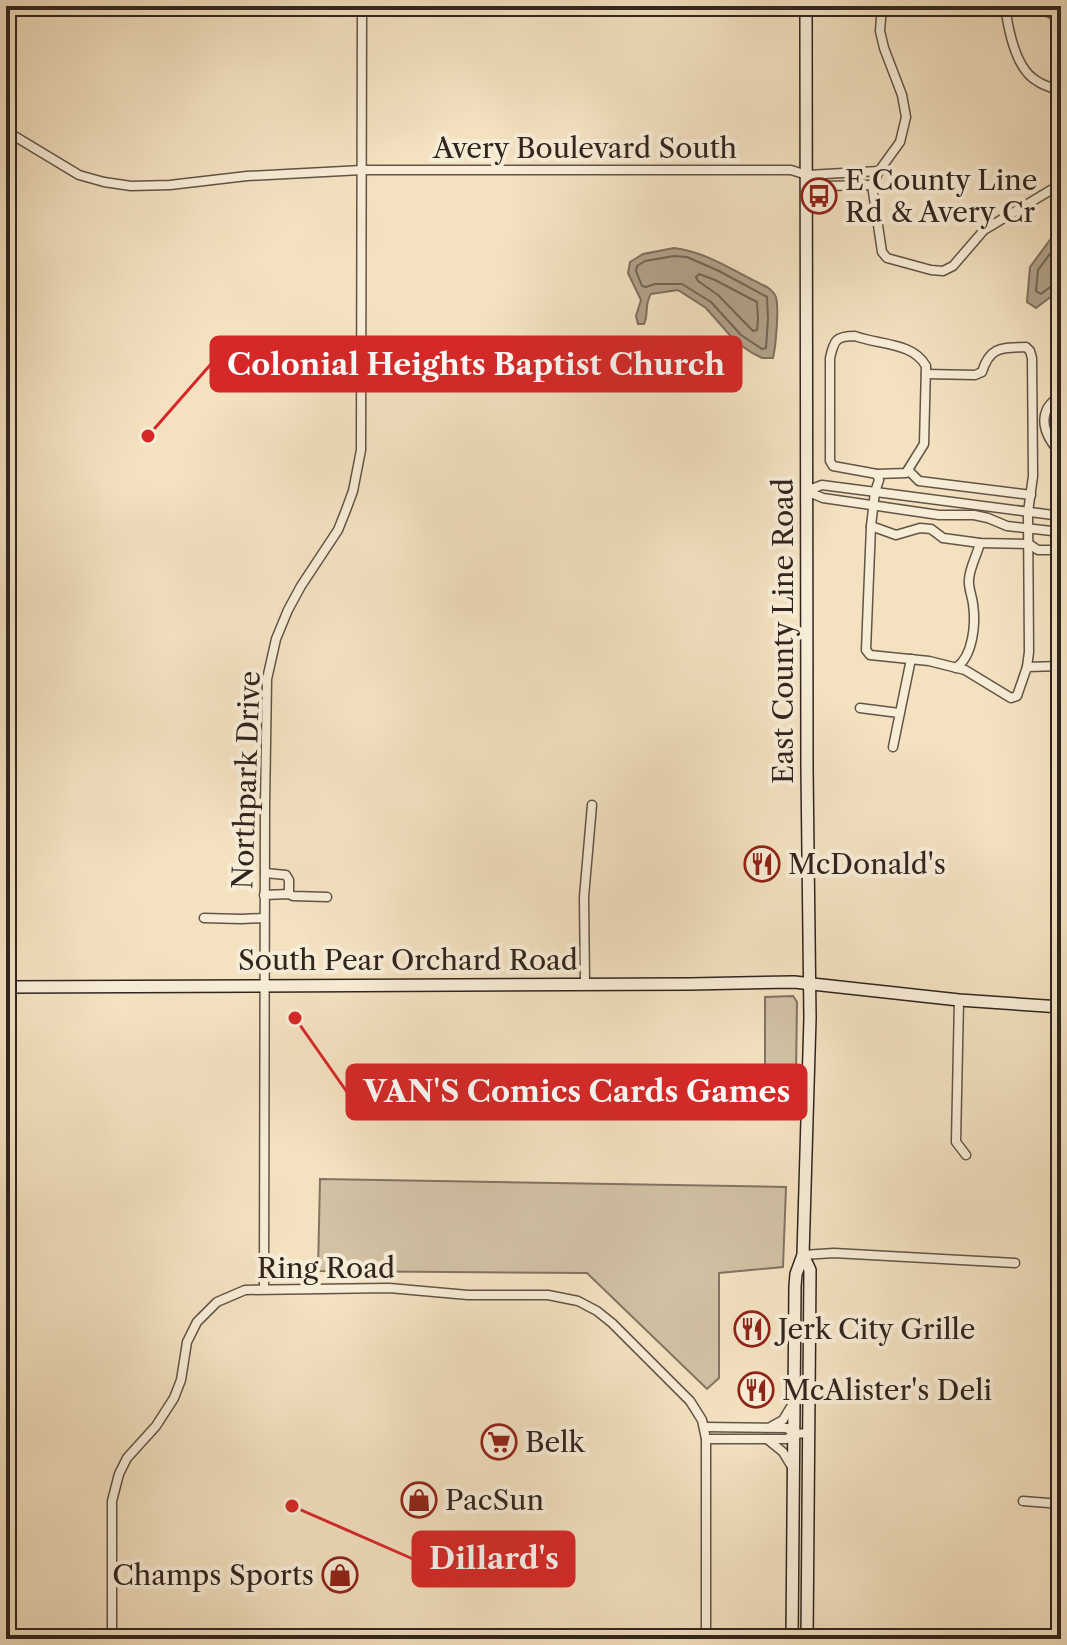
<svg xmlns="http://www.w3.org/2000/svg" width="1067" height="1645" font-family="'Libre Caslon Text',serif">
	<style>
		.green { fill: #d2c1a5; stroke: #827362; stroke-width: 2 }
		.water { fill: #b1a189; stroke: #7e6f5f; stroke-width: 2 }
		.lines { fill: none; stroke-linecap: round; stroke-linejoin: round }
		.shore { stroke: #716354; stroke-width: 2 }
		.street-casing { stroke: #625447; stroke-width: 11 }
		.secondary-casing { stroke: #31251f; stroke-width: 14 }
		.street { stroke: #f7ecd6; stroke-width: 8 }
		.secondary { stroke: #f7ecd6; stroke-width: 11 }
		.labels { text-anchor: middle; dominant-baseline: central; stroke-width: 8; stroke-linejoin: round; paint-order: stroke }
		.street-label { font-size: 28px; fill: #31251f; stroke: #f7ecd6 }
		.poi-label { font-size: 28px; fill: #31251f; stroke: #f7ecd6; text-anchor: start }
		.leader { fill: none; stroke: #d62828; stroke-width: 3 }
		.callout-dot { fill: #d62828; stroke: #f7ecd6; stroke-width: 3 }
		.callout { fill: #d62828; stroke: #d62828; stroke-width: 3 }
		.callout-label { font-size: 30px; text-anchor: middle; font-weight: bold; fill: #fff }
	</style>
	<rect width="100%" height="100%" fill="#f3e1c0"/>
	<filter id="stains"><feTurbulence type="fractalNoise" baseFrequency=".0025" numOctaves="4"/><feColorMatrix values="0 0 0 0 .2 0 0 0 0 .09 0 0 0 0 .02 0 0 0 .5 -.17"/></filter>
	<radialGradient id="worn" r=".72"><stop offset=".6" stop-color="#630" stop-opacity="0"/><stop offset="1" stop-color="#630" stop-opacity=".3"/></radialGradient>
	<g class="green">
		<path d="M1034,6H1061V24L1033,10Z"/>
		<path d="M793,996L797,1002L796,1074L765,1073V997Z"/>
		<path d="M320,1179L786,1187L783,1267L719,1273V1378L707,1389L587,1273L318,1271Z"/>
	</g>
	<g class="water">
		<path d="M1061,228V289L1036,308L1027,302L1030,267L1058,229Z"/>
		<path d="M674,248C708,252 736,273 767,287C771,290 774,292 776,297C779,309 776,345 773,358H762L752,353L735,341L706,308L678,290L651,294C644,304 649,314 644,324H638L636,316L641,300L628,273L630,262L643,254Z"/>
	</g>
	<g class="lines">
		<g class="shore">
			<path d="M1061,239L1038,270L1036,291L1041,294L1054,284L1061,283"/>
			<path d="M674,256L687,257L719,271L767,297L768,319L766,348L762,349L741,335L711,302L682,284H655L646,287L642,286L636,271L637,266L645,261Z"/>
			<path d="M699,274L715,280L757,302L758,319L757,330L753,331L718,295L698,281L696,277Z"/>
		</g>
		<defs>
			<g id="street">
				<path d="M882,6L880,31L884,48L902,95L906,117L900,142L879,171L872,185L882,252L887,258L931,270L943,271L953,266L984,230L1061,184"/>
				<path d="M1005,6C1008,28 1015,69 1037,81C1044,86 1053,88 1061,91"/>
				<path d="M6,131L79,175L104,182L131,186L170,185L247,176L362,170H791L807,175"/>
				<path d="M872,185L824,186L807,175L879,171"/>
				<path d="M855,336C878,345 913,342 926,366L924,444L906,473L877,474L833,466L830,461V358C834,340 836,336 855,336Z"/>
				<path d="M926,374L975,375L982,372C990,346 1002,348 1026,347L1030,351L1032,358L1033,476L1028,512L1029,652L1027,667"/>
				<path d="M1061,394C1057,398 1049,404 1047,409C1039,426 1050,442 1061,454"/>
				<path d="M908,470L919,481L1031,495"/>
				<path d="M877,474L879,480L875,492L871,526L866,650L870,655L929,661L965,670L1011,698L1017,696L1027,667L1061,666"/>
				<path d="M806,491L823,498L939,515H974L988,518L1007,526L1061,532"/>
				<path d="M806,491L822,485L1061,516"/>
				<path d="M871,526L896,535L920,528L931,529L943,538L980,543L1029,544L1038,550H1061"/>
				<path d="M956,668C973,656 976,624 973,604C972,595 968,588 969,579C970,567 977,555 980,543"/>
				<path d="M860,708L899,713"/>
				<path d="M893,747L911,659"/>
				<path d="M265,873L286,875L289,880V894"/>
				<path d="M264,895L289,894L293,896L327,897"/>
				<path d="M204,918L241,919L264,918"/>
				<path d="M585,984L584,897L592,805"/>
				<path d="M959,1000L956,1142L966,1155"/>
				<path d="M803,1255L834,1253L1015,1263"/>
				<path d="M264,1288L265,806L267,679L276,639L288,610L301,586L338,530L346,510L353,491L361,450L362,6"/>
				<path d="M772,1426L783,1420L792,1405"/>
				<path d="M704,1427L787,1428L794,1434"/>
				<path d="M706,1439H787L794,1434L809,1433"/>
				<path d="M767,1439L783,1452L792,1467"/>
				<path d="M1023,1501L1061,1504"/>
				<path d="M112,1639V1501L119,1474L127,1458L156,1426L174,1398L181,1380L187,1342L197,1322L217,1302L245,1290L389,1288L468,1295H548L578,1301L597,1311L612,1323L690,1401L702,1420L706,1439V1639"/>
			</g>
			<g id="secondary">
				<path d="M6,987L690,984L794,982L959,1000L1061,1007"/>
				<path d="M803,1255L810,1270L807,1639"/>
				<path d="M792,1639L795,1286L796,1274L803,1255L810,1018L807,770L806,6"/>
			</g>
		</defs>
		<use href="#street" class="street-casing"/>
		<use href="#secondary" class="secondary-casing"/>
		<use href="#street" class="street"/>
		<use href="#secondary" class="secondary"/>
	</g>
	<defs>
		<symbol id="bus-ring" viewBox="-11 -11 22 22"><circle r="9.5" fill="#f7ecd6" stroke="#8f2418" stroke-width="1.5"/><path d="M-5-6H5V4H4V6H2V4H-2V6H-4V4H-5ZM-3.5-4V0h7V-4ZM-3.5 1.2v1.5H-2V1.2ZM2 1.2v1.5H3.5V1.2Z" fill="#8f2418"/></symbol>
		<symbol id="restaurant-ring" viewBox="-11 -11 22 22"><circle r="9.5" fill="#f7ecd6" stroke="#8f2418" stroke-width="1.5"/><path d="M-5-6h1v4h1v-4h1v4h1v-4h1v5L-1.5 .5V6h-2V.5L-5-1ZM5-6V6H3V1.5H1.5Q1.5-4 5-6Z" fill="#8f2418"/></symbol>
		<symbol id="supermarket-ring" viewBox="-11 -11 22 22"><circle r="9.5" fill="#f7ecd6" stroke="#8f2418" stroke-width="1.5"/><path d="M-6-5.5h2.5l.6 2H6L4.5 2H-2.5L-4.4-4H-6ZM-1.5 3.2a1.3 1.3 0 1 0 .1 0ZM3 3.2a1.3 1.3 0 1 0 .1 0Z" fill="#8f2418"/></symbol>
		<symbol id="shop-ring" viewBox="-11 -11 22 22"><circle r="9.5" fill="#f7ecd6" stroke="#8f2418" stroke-width="1.5"/><path d="M-5-2.5h2.3a2.7 3.5 0 0 1 5.4 0H5L5.5 6h-11ZM-1.5-2.5h3a1.5 2.3 0 0 0-3 0Z" fill="#8f2418"/></symbol>
	</defs>
	<g fill-rule="evenodd">
		<use href="#bus-ring" x="799" y="176" width="40" height="40"/>
		<use href="#restaurant-ring" x="742" y="844" width="40" height="40"/>
		<use href="#restaurant-ring" x="732" y="1309" width="40" height="40"/>
		<use href="#restaurant-ring" x="736" y="1370" width="40" height="40"/>
		<use href="#supermarket-ring" x="479" y="1422" width="40" height="40"/>
		<use href="#shop-ring" x="399" y="1480" width="40" height="40"/>
		<use href="#shop-ring" x="320" y="1555" width="40" height="40"/>
	</g>
	<g class="labels">
		<g class="street-label">
			<text x="585" y="148">Avery Boulevard South</text>
			<text transform="translate(783 631) rotate(-90)">East County Line Road</text>
			<text transform="translate(246 780) rotate(-88)">Northpark Drive</text>
			<text x="408" y="960">South Pear Orchard Road</text>
			<text x="326" y="1268">Ring Road</text>
		</g>
		<g class="poi-label">
			<text x="845" y="180">E County Line<tspan x="845" dy="32">Rd &amp; Avery Cr</tspan></text>
			<text x="788" y="864">McDonald's</text>
			<text x="778" y="1329">Jerk City Grille</text>
			<text x="782" y="1390">McAlister's Deli</text>
			<text x="525" y="1442">Belk</text>
			<text x="445" y="1500">PacSun</text>
			<text x="314" y="1575" text-anchor="end">Champs Sports</text>
		</g>
	</g>
	<path class="leader" d="M148 436L211 364M295 1018L347 1092M292 1506L413 1559"/>
	<g class="callout-dot">
		<circle cx="148" cy="436" r="8"/>
		<circle cx="295" cy="1018" r="8"/>
		<circle cx="292" cy="1506" r="8"/>
	</g>
	<g class="callout">
		<rect x="211" y="337" width="530" height="54" rx="8"/>
		<rect x="347" y="1065" width="459" height="54" rx="8"/>
		<rect x="413" y="1532" width="161" height="54" rx="8"/>
	</g>
	<g class="callout-label">
		<text x="476" y="375">Colonial Heights Baptist Church</text>
		<text x="577" y="1102">VAN'S Comics Cards Games</text>
		<text x="494" y="1569">Dillard's</text>
	</g>
	<rect width="1067" height="1645" fill="none" stroke="#f3e1c0" stroke-width="32"/>
	<rect x="8" y="8" width="1051" height="1629" fill="none" stroke="#31251f" stroke-width="4"/>
	<rect x="16" y="16" width="1035" height="1613" fill="none" stroke="#31251f" stroke-width="2"/>
	<rect width="100%" height="100%" filter="url(#stains)"/>
	<rect width="100%" height="100%" fill="url(#worn)"/>
</svg>
